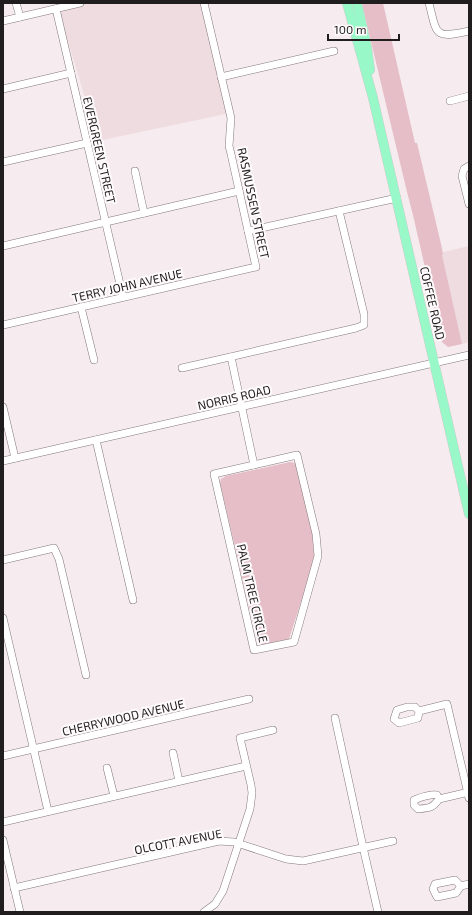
<svg xmlns="http://www.w3.org/2000/svg" width="472" height="915" font-family="'Exo 2',sans-serif">
	<style>
		.built { fill: #efdce1 }
		.green { fill: #e5bec8 }
		.lines { fill: none; stroke-linecap: round; stroke-linejoin: round }
		.minor-casing { stroke: #83797b; stroke-width: 8 }
		.major-casing { stroke: #cecdce; stroke-width: 10 }
		.minor { stroke: #fff; stroke-width: 7 }
		.major { stroke: #98f8c8; stroke-width: 9 }
		.labels { text-anchor: middle; dominant-baseline: central; stroke-width: 4; stroke-linejoin: round; paint-order: stroke }
		.street-label { font-size: 12px; fill: #201d1e; stroke: #fffbfc }
	</style>
	<rect width="100%" height="100%" fill="#f6ebee"/>
	<g class="built">
		<path d="M81,3H205L230,113L98,141L58,8Z"/>
		<path d="M469,246V342L462,344L440,253Z"/>
	</g>
	<g class="green">
		<path d="M365,3H383L415,143H417L441,244L443,254L442,255L462,344L448,347L442,342L413,215L408,196L362,4Z"/>
		<path d="M290,462L295,463L297,466L312,530L314,556L311,571L289,639L262,645L259,644L257,640L220,483L221,479L226,476Z"/>
	</g>
	<g class="lines">
		<defs>
			<g id="minor">
				<path d="M16,3L20,17"/>
				<path d="M429,3C437,35 434,39 469,31"/>
				<path d="M56,9L123,297"/>
				<path d="M3,21L80,3"/>
				<path d="M221,77L334,51"/>
				<path d="M3,89L71,73"/>
				<path d="M450,101L469,96"/>
				<path d="M3,162L87,143"/>
				<path d="M469,166L464,169L462,176L469,204"/>
				<path d="M135,171L144,213"/>
				<path d="M248,231L397,198"/>
				<path d="M3,246L239,191"/>
				<path d="M81,307L94,360"/>
				<path d="M3,325L256,267L231,154L229,146L231,118L204,3"/>
				<path d="M231,357L254,465"/>
				<path d="M182,368L356,328L364,325V314L339,211"/>
				<path d="M3,407L15,458"/>
				<path d="M96,440L133,600"/>
				<path d="M297,455L316,534L318,556L294,642L254,650L214,474Z"/>
				<path d="M3,461L469,355"/>
				<path d="M3,560L54,548L59,559L86,675"/>
				<path d="M3,618L48,811"/>
				<path d="M419,711L415,707H407L397,710L394,719L399,723L418,718L419,711L447,704L469,798"/>
				<path d="M335,718L363,847L378,912"/>
				<path d="M173,753L179,781"/>
				<path d="M3,756L249,699"/>
				<path d="M107,768L114,796"/>
				<path d="M439,799L437,795C429,794 422,797 414,800V805L418,809C429,808 433,808 439,799L469,792"/>
				<path d="M3,822L246,766"/>
				<path d="M3,840L20,912"/>
				<path d="M461,886L455,880L435,884L433,889L437,897L456,893L461,886L469,884"/>
				<path d="M14,888L219,841L234,842L286,859L303,861L393,841"/>
				<path d="M204,912L215,904L223,891L250,809L252,793L251,785L240,738L273,730"/>
			</g>
			<g id="major">
				<path d="M347,3L373,98L469,514"/>
				<path d="M357,3L367,48L370,70"/>
			</g>
		</defs>
		<use href="#minor" class="minor-casing"/>
		<use href="#major" class="major-casing"/>
		<use href="#minor" class="minor"/>
		<use href="#major" class="major"/>
	</g>
	<g class="labels">
		<g class="street-label">
			<text transform="translate(100 150) rotate(77)">EVERGREEN STREET</text>
			<text transform="translate(254 203) rotate(78)">RASMUSSEN STREET</text>
			<text transform="translate(127 285) rotate(-13)">TERRY JOHN AVENUE</text>
			<text transform="translate(433 303) rotate(77)">COFFEE ROAD</text>
			<text transform="translate(234 397) rotate(-13)">NORRIS ROAD</text>
			<text transform="translate(253 593) rotate(77)">PALM TREE CIRCLE</text>
			<text transform="translate(123 717) rotate(-13)">CHERRYWOOD AVENUE</text>
			<text transform="translate(178 841) rotate(-11)">OLCOTT AVENUE</text>
		</g>
	</g>
	<rect width="472" height="915" fill="none" stroke="#201d1e" stroke-width="8"/>
	<path d="M328 34v6h71v-6" fill="none" stroke="#201d1e" stroke-width="2"/>
	<text x="334" y="34" font-size="12" fill="#201d1e" stroke="#fffbfc" stroke-width="3" paint-order="stroke">100 m</text>
</svg>
